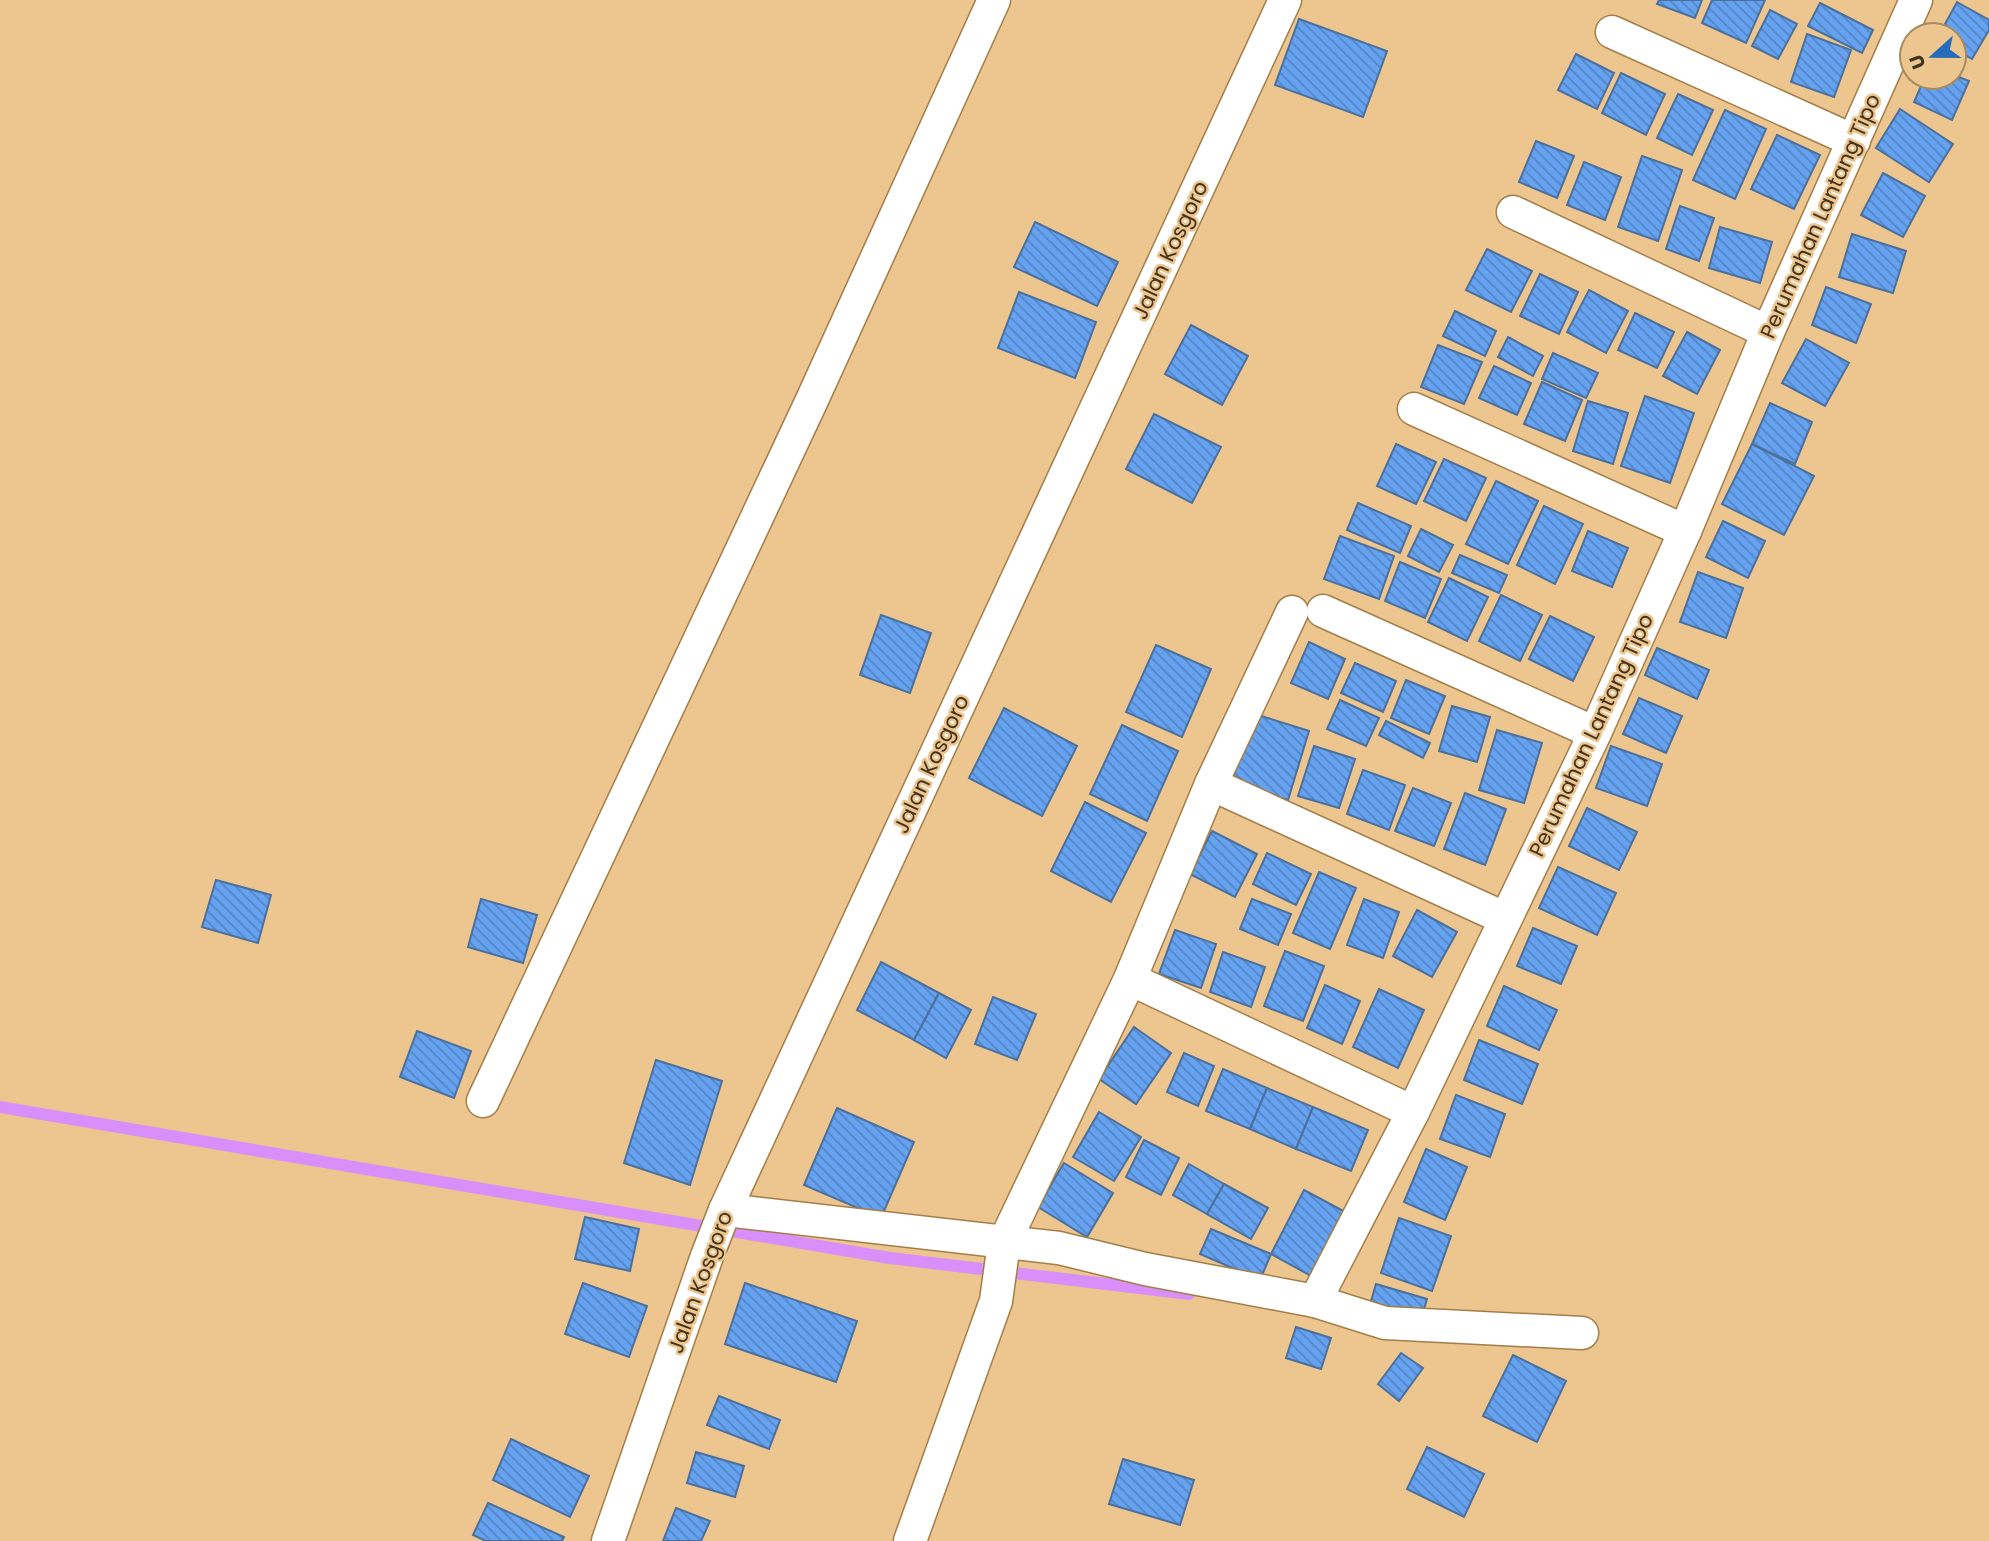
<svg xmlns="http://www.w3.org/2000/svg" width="1989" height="1541" font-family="Poppins,sans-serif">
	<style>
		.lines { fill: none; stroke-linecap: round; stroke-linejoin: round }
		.stream { stroke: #d98ffa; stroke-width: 12 }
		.building { fill: url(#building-back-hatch); stroke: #4b709e; stroke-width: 2 }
		.minor-casing { stroke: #a37e49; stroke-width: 35 }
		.minor { stroke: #fff; stroke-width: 32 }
		.labels { text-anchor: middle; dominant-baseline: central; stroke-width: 5; stroke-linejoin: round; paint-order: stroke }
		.street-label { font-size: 21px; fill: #42331c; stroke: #edc58f }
	</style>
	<defs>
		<pattern id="building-back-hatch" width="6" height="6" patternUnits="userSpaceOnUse" patternTransform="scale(1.75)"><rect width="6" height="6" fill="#65a3f2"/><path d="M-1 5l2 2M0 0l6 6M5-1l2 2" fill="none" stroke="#5585c3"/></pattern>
	</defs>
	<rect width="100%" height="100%" fill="#edc58f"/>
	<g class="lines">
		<path class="stream" d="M0,1107L890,1258L1189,1294"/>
	</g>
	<g class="building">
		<path d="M1659,0H1702L1695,18L1657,4Z"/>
		<path d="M1712,0H1765L1746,43L1702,23Z"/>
		<path d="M1957,2L1989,20V30L1972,59L1954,49V35H1939Z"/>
		<path d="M1820,3L1873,30L1862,53L1808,26Z"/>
		<path d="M1770,10L1797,24L1778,59L1752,46Z"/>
		<path d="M1299,19L1387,51L1363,117L1275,85Z"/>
		<path d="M1807,34L1851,50L1834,97L1791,82Z"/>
		<path d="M1576,54L1614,73L1597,109L1558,90Z"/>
		<path d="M1621,73L1665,94L1646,135L1602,113Z"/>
		<path d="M1954,75L1969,81L1952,120L1914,102L1925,77H1954Z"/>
		<path d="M1678,94L1713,110L1692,155L1657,138Z"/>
		<path d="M1900,109L1953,144L1929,182L1876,148Z"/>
		<path d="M1725,110L1766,129L1735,199L1693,180Z"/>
		<path d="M1777,135L1820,155L1794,209L1751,189Z"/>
		<path d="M1536,141L1574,156L1557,198L1519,182Z"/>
		<path d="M1642,156L1682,170L1658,241L1618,227Z"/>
		<path d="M1584,162L1621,177L1605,220L1567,205Z"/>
		<path d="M1883,173L1925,196L1903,237L1861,215Z"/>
		<path d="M1680,206L1714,218L1699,261L1666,249Z"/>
		<path d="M1035,222L1118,262L1097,306L1014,267Z"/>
		<path d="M1720,227L1772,242L1760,283L1709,268Z"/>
		<path d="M1852,234L1906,251L1893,293L1839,277Z"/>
		<path d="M1487,249L1532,271L1511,312L1466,290Z"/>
		<path d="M1540,274L1578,292L1559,334L1520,316Z"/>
		<path d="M1826,287L1871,304L1856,343L1812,325Z"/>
		<path d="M1589,290L1628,311L1606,353L1567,332Z"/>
		<path d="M1019,292L1096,322L1075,378L998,348Z"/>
		<path d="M1455,311L1496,331L1485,356L1443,336Z"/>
		<path d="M1635,313L1674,332L1657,368L1618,350Z"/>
		<path d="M1191,325L1248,356L1222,405L1165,374Z"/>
		<path d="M1687,332L1720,350L1697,394L1663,376Z"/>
		<path d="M1508,337L1543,356L1533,376L1498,357Z"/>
		<path d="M1806,339L1849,363L1825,406L1782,383Z"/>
		<path d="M1438,345L1482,362L1464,404L1421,387Z"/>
		<path d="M1553,353L1598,373L1586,398L1542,379Z"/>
		<path d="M1494,366L1531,383L1517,415L1479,398Z"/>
		<path d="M1542,382L1582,400L1565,441L1524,424Z"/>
		<path d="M1645,396L1694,413L1670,483L1621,466Z"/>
		<path d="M1588,401L1628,413L1613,464L1573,451Z"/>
		<path d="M1770,403L1812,422L1795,464L1752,444Z"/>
		<path d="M1154,414L1221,447L1192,503L1126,469Z"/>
		<path d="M1396,444L1436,462L1416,504L1377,486Z"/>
		<path d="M1752,444L1814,476L1784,535L1722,504Z"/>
		<path d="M1444,459L1486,478L1466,521L1424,501Z"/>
		<path d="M1496,481L1538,501L1508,564L1466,544Z"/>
		<path d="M1358,503L1411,526L1400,553L1347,530Z"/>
		<path d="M1544,506L1583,524L1555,584L1517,565Z"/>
		<path d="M1723,521L1765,541L1748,578L1706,557Z"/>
		<path d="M1421,529L1453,545L1439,572L1408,556Z"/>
		<path d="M1588,531L1628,548L1612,587L1572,571Z"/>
		<path d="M1340,536L1394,556L1379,599L1324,579Z"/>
		<path d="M1460,555L1507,575L1499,593L1452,573Z"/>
		<path d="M1400,562L1441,579L1425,618L1385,601Z"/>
		<path d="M1698,572L1743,588L1726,638L1680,622Z"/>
		<path d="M1449,578L1488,597L1467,641L1428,622Z"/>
		<path d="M1501,595L1542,615L1520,661L1479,641Z"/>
		<path d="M881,615L931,633L910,693L860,675Z"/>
		<path d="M1550,616L1594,637L1573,681L1529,659Z"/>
		<path d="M1309,642L1345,659L1328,699L1291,683Z"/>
		<path d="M1156,645L1211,669L1182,737L1126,712Z"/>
		<path d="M1657,648L1709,670L1697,699L1645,675Z"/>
		<path d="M1355,663L1396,681L1383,712L1341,693Z"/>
		<path d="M1406,680L1445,696L1429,734L1391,718Z"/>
		<path d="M1639,698L1682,716L1666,753L1623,734Z"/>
		<path d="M1340,700L1379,718L1366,746L1327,729Z"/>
		<path d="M1452,706L1490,717L1477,762L1439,751Z"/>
		<path d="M1004,708L1077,746L1042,816L969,778Z"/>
		<path d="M1252,713L1309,731L1288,800L1231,783Z"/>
		<path d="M1386,721L1430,743L1423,758L1379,735Z"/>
		<path d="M1122,725L1178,751L1147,821L1090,794Z"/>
		<path d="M1497,730L1542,743L1524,803L1479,790Z"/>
		<path d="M1314,746L1355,759L1339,808L1298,796Z"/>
		<path d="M1611,746L1662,764L1647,806L1596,788Z"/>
		<path d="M1363,770L1405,785L1389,830L1347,814Z"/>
		<path d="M1413,788L1451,803L1434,846L1395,831Z"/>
		<path d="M1465,793L1506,809L1485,865L1444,849Z"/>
		<path d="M1085,802L1146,833L1111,902L1051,871Z"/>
		<path d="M1587,808L1637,832L1619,870L1569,846Z"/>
		<path d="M1212,831L1257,854L1235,897L1190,874Z"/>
		<path d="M1267,853L1311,874L1296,905L1253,884Z"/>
		<path d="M1558,867L1616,893L1597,935L1539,908Z"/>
		<path d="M1319,872L1356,888L1330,949L1293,933Z"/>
		<path d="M216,880L271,895L258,943L202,927Z"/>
		<path d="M481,899L537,915L523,963L468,947Z"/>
		<path d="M1252,899L1291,914L1278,945L1240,929Z"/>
		<path d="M1364,899L1399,912L1383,958L1347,945Z"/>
		<path d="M1417,910L1457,932L1432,977L1393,956Z"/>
		<path d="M1533,928L1577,946L1561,984L1517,966Z"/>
		<path d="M1175,930L1216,944L1201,988L1159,974Z"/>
		<path d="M1285,951L1324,966L1303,1021L1264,1006Z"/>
		<path d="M1223,952L1265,967L1251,1007L1210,992Z"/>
		<path d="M881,962L939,993L914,1040L857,1010Z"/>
		<path d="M1325,985L1360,1001L1342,1044L1307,1028Z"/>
		<path d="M1504,986L1557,1010L1539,1050L1487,1026Z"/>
		<path d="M1379,989L1424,1010L1398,1068L1353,1047Z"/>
		<path d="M939,993L971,1010L946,1058L914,1040Z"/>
		<path d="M993,997L1036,1014L1017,1060L975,1044Z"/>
		<path d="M1134,1027L1171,1053L1136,1104L1099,1079Z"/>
		<path d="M417,1031L471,1051L454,1098L400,1077Z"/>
		<path d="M1479,1040L1538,1064L1522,1104L1464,1080Z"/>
		<path d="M1184,1053L1214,1066L1198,1106L1167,1092Z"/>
		<path d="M656,1060L722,1081L690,1185L624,1163Z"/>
		<path d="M1223,1069L1267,1088L1250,1129L1206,1111Z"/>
		<path d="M1267,1088L1313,1107L1296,1149L1250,1129Z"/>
		<path d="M1456,1095L1505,1114L1490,1157L1440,1139Z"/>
		<path d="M1313,1107L1368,1130L1351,1171L1296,1149Z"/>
		<path d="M837,1108L914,1142L881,1218L804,1185Z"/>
		<path d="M1099,1112L1141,1137L1114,1181L1073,1157Z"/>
		<path d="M1144,1140L1179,1158L1161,1195L1126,1177Z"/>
		<path d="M1426,1149L1467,1167L1445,1220L1404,1202Z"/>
		<path d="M1064,1163L1113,1193L1087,1237L1038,1207Z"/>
		<path d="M1189,1164L1224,1184L1207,1214L1173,1195Z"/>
		<path d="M1224,1184L1268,1208L1251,1239L1207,1214Z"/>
		<path d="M1304,1190L1347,1213L1313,1277L1271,1254Z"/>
		<path d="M585,1217L639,1229L630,1271L575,1259Z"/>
		<path d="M1399,1218L1451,1236L1432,1291L1381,1273Z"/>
		<path d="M1211,1229L1271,1254L1260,1280L1200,1254Z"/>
		<path d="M583,1283L647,1306L629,1357L565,1334Z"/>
		<path d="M745,1283L857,1321L836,1382L725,1344Z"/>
		<path d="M1376,1284L1427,1299L1420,1323L1369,1308Z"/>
		<path d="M1296,1327L1331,1338L1321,1369L1286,1358Z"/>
		<path d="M1401,1353L1423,1368L1399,1401L1378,1384Z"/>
		<path d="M1513,1355L1566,1381L1537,1442L1483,1416Z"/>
		<path d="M719,1396L780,1420L769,1449L707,1425Z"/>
		<path d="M511,1439L589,1476L570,1517L493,1480Z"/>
		<path d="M1427,1447L1484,1474L1464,1517L1407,1489Z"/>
		<path d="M696,1452L744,1466L735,1497L687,1483Z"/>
		<path d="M1123,1459L1194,1480L1180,1525L1109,1504Z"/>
		<path d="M488,1503L564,1537L562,1541H486L473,1535Z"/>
		<path d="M676,1508L710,1521L701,1541H663Z"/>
	</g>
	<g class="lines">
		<defs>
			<g id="minor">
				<path d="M1612,32L1854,141"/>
				<path d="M1513,212L1768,332"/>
				<path d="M1414,409L1685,531"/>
				<path d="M1323,611L1595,733"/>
				<path d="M1211,784L1504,918"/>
				<path d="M1130,979L1413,1112"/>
				<path d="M483,1101L812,400L994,0"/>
				<path d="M725,1210L1059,1248L1145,1269L1315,1301L1413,1112L1595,733L1685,531L1768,332L1916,0"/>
				<path d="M1315,1301L1385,1323L1582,1333"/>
				<path d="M608,1541L707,1256L725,1210L1285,0"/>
				<path d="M910,1541L996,1301L1004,1243L1130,979L1211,784L1292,612"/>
			</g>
		</defs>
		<use href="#minor" class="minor-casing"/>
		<use href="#minor" class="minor"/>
	</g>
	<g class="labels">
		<g class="street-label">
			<text transform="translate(1820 216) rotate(-66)">Perumahan Lantang Tipo</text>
			<text transform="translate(1170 250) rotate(-65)">Jalan Kosgoro</text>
			<text transform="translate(1591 735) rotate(-65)">Perumahan Lantang Tipo</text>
			<text transform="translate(931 764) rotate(-65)">Jalan Kosgoro</text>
			<text transform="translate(700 1282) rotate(-70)">Jalan Kosgoro</text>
		</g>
	</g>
	<g transform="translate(1933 56) rotate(249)"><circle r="33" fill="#edc58f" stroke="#a98b61" stroke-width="2"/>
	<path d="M0-5L12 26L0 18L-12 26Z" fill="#266cbc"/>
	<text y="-10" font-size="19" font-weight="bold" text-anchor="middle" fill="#42331c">U</text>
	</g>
</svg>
